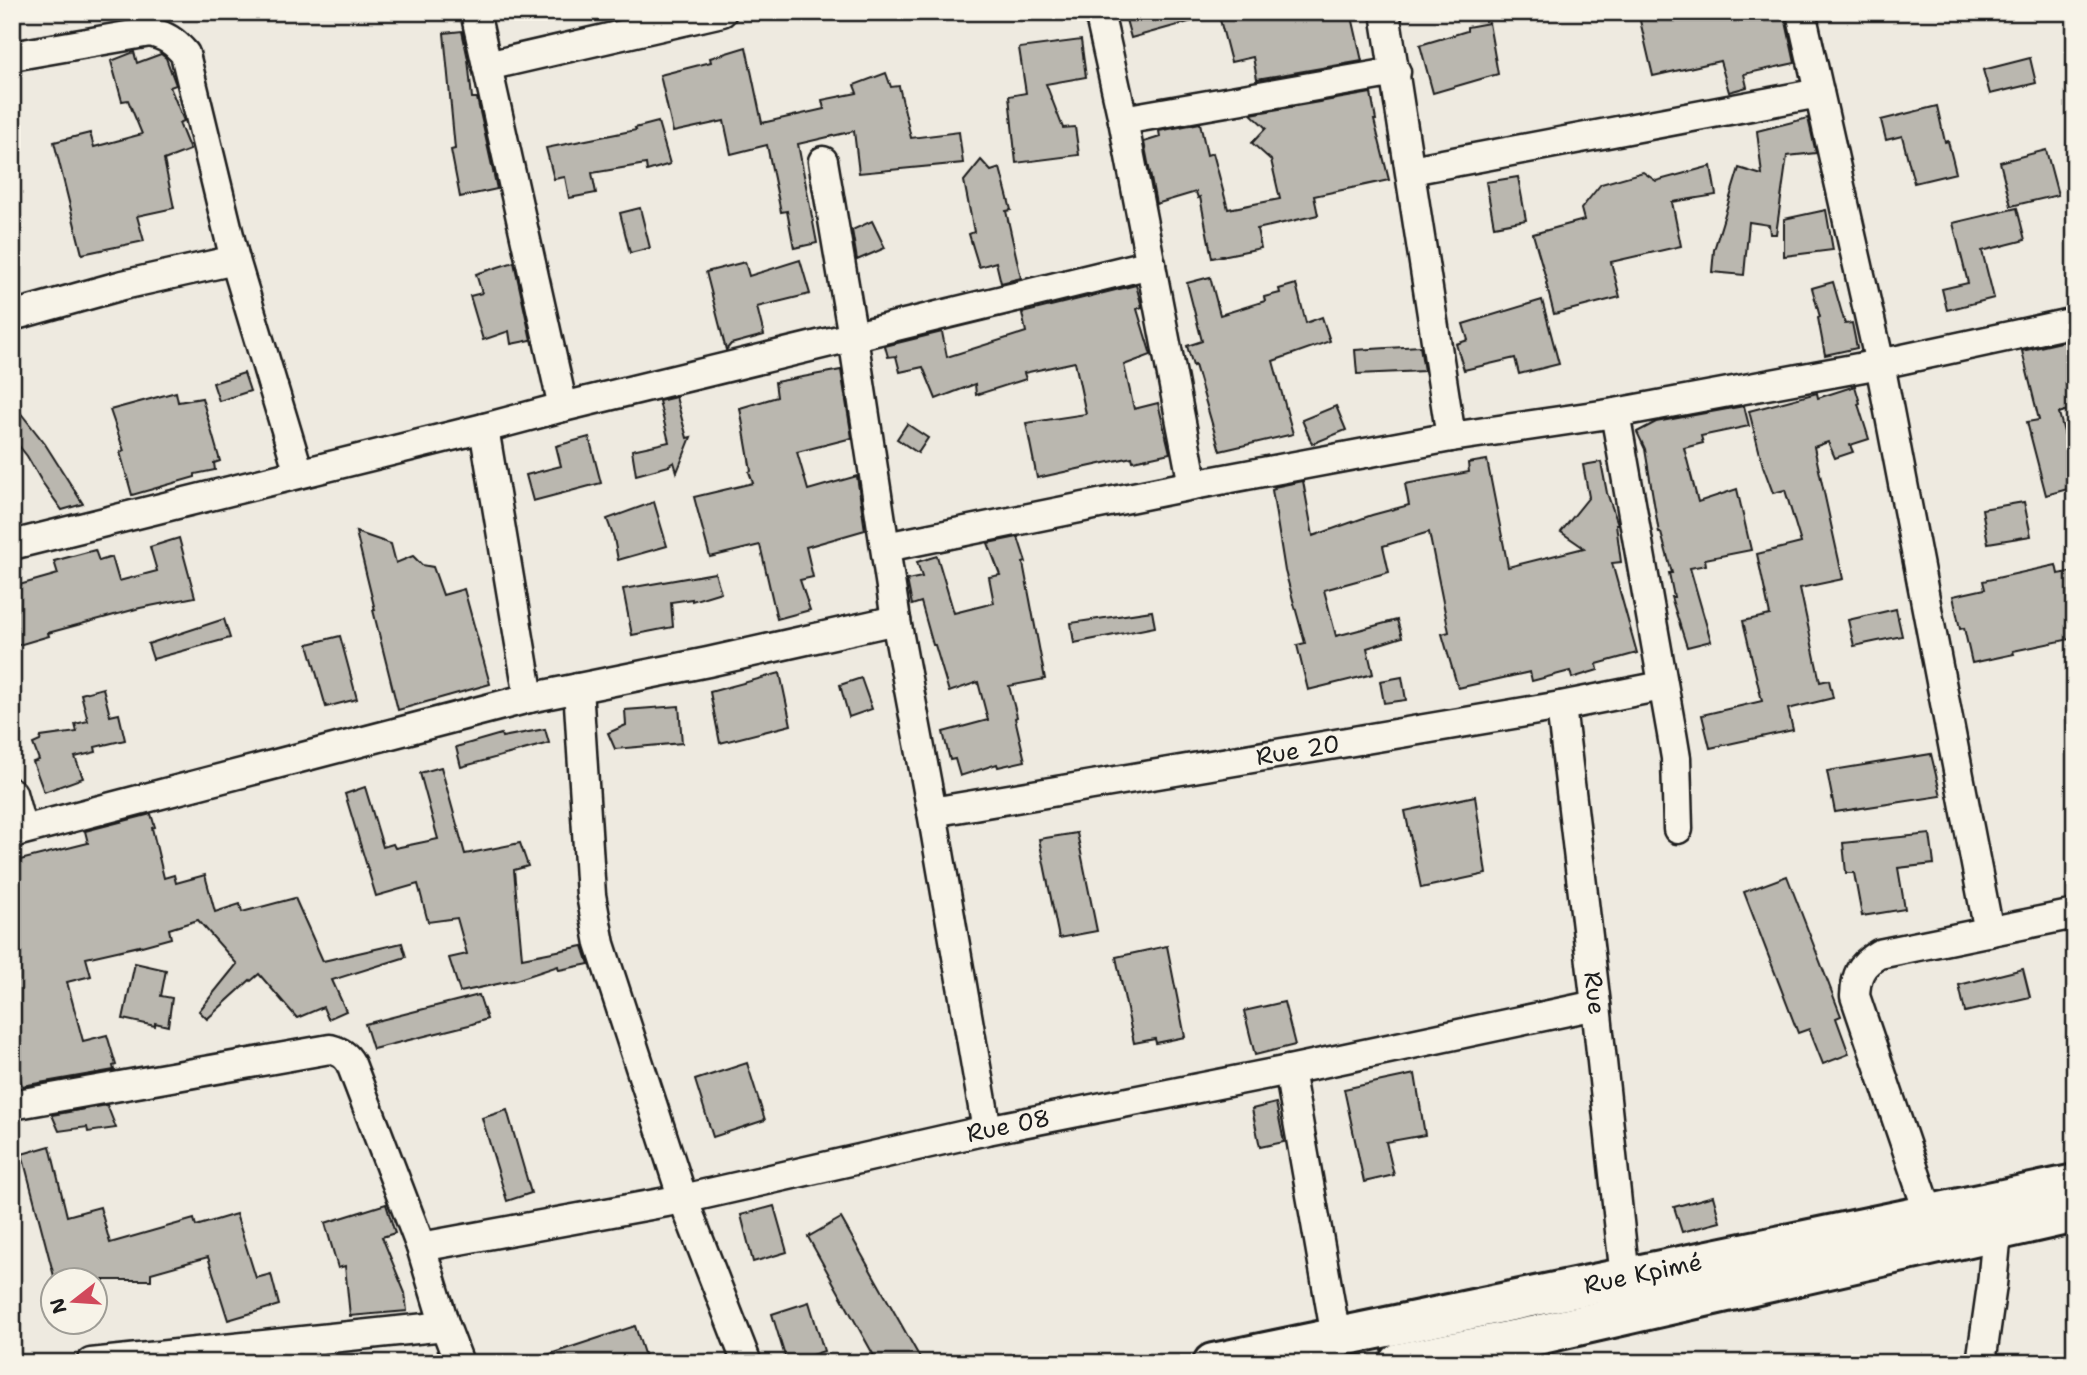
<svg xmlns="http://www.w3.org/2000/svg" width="2087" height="1375" font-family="'Shantell Sans',sans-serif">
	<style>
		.building { fill: #bab7af; stroke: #1c1c1c; stroke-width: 2 }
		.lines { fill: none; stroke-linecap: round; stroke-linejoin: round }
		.minor-casing { stroke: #1c1c1c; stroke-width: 33 }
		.secondary-casing { stroke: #1c1c1c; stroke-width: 44 }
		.minor { stroke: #f7f3e8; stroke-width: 28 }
		.secondary { stroke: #f7f3e8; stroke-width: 38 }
		.labels { text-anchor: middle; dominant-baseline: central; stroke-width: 5; stroke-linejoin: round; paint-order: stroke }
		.street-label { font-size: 24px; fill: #1c1c1c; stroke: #f7f3e8 }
	</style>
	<rect width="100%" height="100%" fill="#eeeae0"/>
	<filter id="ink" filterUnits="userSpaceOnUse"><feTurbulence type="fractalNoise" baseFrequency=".0143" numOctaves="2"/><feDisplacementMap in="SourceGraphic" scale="14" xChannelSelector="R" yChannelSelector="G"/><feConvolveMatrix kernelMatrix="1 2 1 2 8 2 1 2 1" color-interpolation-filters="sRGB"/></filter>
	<g filter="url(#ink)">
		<g class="building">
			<path d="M1124,12H1202L1203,18L1131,38Z"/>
			<path d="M1218,12H1351L1362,61L1257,79L1253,57L1231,62Z"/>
			<path d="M1638,12H1782V17H1785L1795,63L1744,74L1747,87L1729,92L1720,61L1653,76Z"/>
			<path d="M1489,23L1498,74L1433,93L1420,45L1467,31V27Z"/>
			<path d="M462,31L468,59L472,98H477L497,189L460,197L451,150L455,149L444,33Z"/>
			<path d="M1081,40L1086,77L1046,84L1063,128L1075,127L1079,155L1016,163L1009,96L1026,93L1019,48Z"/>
			<path d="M746,47L762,123L824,109L822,100L857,93L854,85L886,73L891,87L899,86L911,138L959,132L963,163L859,173L854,131L798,144L817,243L794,248L787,211L781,212L767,145L731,154L724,121L673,132L660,75L711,62L710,58Z"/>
			<path d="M134,52L137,63L161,54L166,58L176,85L170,87L184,121L179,123L190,150L164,160L174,208L137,216L144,241L82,254L54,142L90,133L94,147L142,134L128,100L122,101L111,61Z"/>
			<path d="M2030,58L2036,83L1990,94L1983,70Z"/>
			<path d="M1371,93L1376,120H1374L1389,180L1314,196L1318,215L1257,229L1261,248L1212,258L1200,197L1198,198L1196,192L1156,204L1144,142L1160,137L1159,131L1200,123L1207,155L1213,153L1228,209L1280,199L1271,160L1252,143L1266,128L1251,114Z"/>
			<path d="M1937,106L1945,142L1948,141L1956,173L1914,183L1902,136L1886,140L1881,120Z"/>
			<path d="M1808,118L1816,153L1787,156L1776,234H1770L1769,225L1749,222L1744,275L1712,272L1714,250L1739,168L1762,175L1757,131Z"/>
			<path d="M658,122L670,164L647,171L646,164L592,173L596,193L569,198L565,177L554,179L546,148L636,130L635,128Z"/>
			<path d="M2046,150L2058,195L2011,206L2000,162Z"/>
			<path d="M981,160L991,171L1000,168L1011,210L1006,211L1021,278L1001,283L996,262L979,267L969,234L974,232L964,181Z"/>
			<path d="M1711,166L1716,195L1672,202L1681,246L1611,262L1620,297L1554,314L1546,283L1547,282L1533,234L1584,220L1581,209L1601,184L1643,172L1656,181Z"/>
			<path d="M1518,177L1526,220L1494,226L1486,182Z"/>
			<path d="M640,208L650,248L630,253L620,213Z"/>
			<path d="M2017,208L2025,240L1982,251L1994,298L1947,310L1942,289L1968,283L1953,223Z"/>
			<path d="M1826,210L1833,250L1784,256V219Z"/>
			<path d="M872,221L885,248L857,260L852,230Z"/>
			<path d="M800,260L810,294L757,307L764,335L731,344L726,350L706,272L745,262L749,276Z"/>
			<path d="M514,262L531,340L511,344L509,331L483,340L470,296L482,293L476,274Z"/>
			<path d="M1210,277L1220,315L1265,301L1264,297L1280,293L1279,289L1296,284L1306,323L1322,317L1330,341L1273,361L1293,434L1220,451L1195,365L1193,366L1187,346L1202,341L1187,283Z"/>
			<path d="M1833,282L1845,324L1852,323L1857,348L1825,355L1818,318L1820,317L1812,288Z"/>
			<path d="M1136,285L1142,307L1137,309L1151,355L1124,365L1134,409L1158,403L1170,453L1133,461L1132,457L1037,478L1026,423L1086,414L1075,362L1024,373L1026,379L976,395L975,384L936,399L923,367L900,372L896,356L888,357L885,346L942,332L947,357L1026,332L1022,313Z"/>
			<path d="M1542,300L1559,364L1519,374L1515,358L1464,370L1456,344L1468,340L1463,324Z"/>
			<path d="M2066,341L2075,379V382L2066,384L2074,408L2059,413L2075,475V487L2046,495L2027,422L2039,420L2022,351Z"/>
			<path d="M1420,346L1424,371L1357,374L1355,350Z"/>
			<path d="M841,370L852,438L797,452L808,490L857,476L865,530L806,547L813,577L800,580L810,610L777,619L760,545L710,557L694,497L753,483L749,472L751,471L740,408L777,397L775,382Z"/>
			<path d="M244,373L250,391L219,401L213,383Z"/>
			<path d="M1855,386L1860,403L1858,404L1869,439L1850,445L1853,452L1835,458L1828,442L1814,447L1843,579L1800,588L1820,682L1829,680L1833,698L1788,709L1793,730L1710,748L1702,715L1762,701L1743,621L1770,615L1757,554L1801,543L1785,490L1773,493L1763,466L1749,411L1817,393L1818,398Z"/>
			<path d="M176,392L178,402L202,398L220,461L214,463L215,470L195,474V477L132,495L120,452L124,451L110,410Z"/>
			<path d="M676,397L687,438L691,437L677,472L674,462L669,465V466L636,475L632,450L669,442L659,401Z"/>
			<path d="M12,402L45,444L83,504L62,510L42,482L27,456L12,437Z"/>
			<path d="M1336,406L1346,430L1312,444L1302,420Z"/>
			<path d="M1744,406L1749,426L1701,436L1703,443L1684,448L1698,502L1737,489L1751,550L1705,559L1706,565L1690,568L1711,641L1687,647L1671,597H1674L1669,573H1672L1661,533H1659L1645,449L1637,432L1656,422Z"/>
			<path d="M907,424L928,438L918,453L897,439Z"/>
			<path d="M589,437L601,483L533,501L526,475L561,466L556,446Z"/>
			<path d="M1487,460L1508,567L1584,548L1561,532L1589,497L1583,465L1601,462L1607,493L1618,524H1616L1621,562L1612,563L1637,653L1597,664L1598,670L1572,678L1570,671L1532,681L1530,672L1458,688L1442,634L1449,632L1429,532L1383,546L1389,572L1324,590L1336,636L1397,620L1402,637L1367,648L1373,674L1308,690L1297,645L1305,643L1285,571L1272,490L1275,489L1274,487L1303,481L1313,536L1372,515L1409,505L1405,484L1469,472L1468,463Z"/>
			<path d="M654,502L667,546L618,560L614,538L607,519Z"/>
			<path d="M2024,502L2031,536L1988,543L1982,509Z"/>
			<path d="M356,532L391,544L396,563L413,556L422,565L433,567L443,595L464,589L490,684L398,710L373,610H375Z"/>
			<path d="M1018,537L1026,562L1023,563L1045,679L1009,686L1017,717L1015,718L1025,761L998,767L997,764L960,776L955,759L950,760L943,732L988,720L978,682L949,692L935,645H933L921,602L912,605L907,580L922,577L917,562L937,556L954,613L994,603L989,577L1000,575L988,543Z"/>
			<path d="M179,538L195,597L140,608L48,633L49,636L12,647V587L58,574L54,561L95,550L99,561L112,557L119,581L157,571L150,547Z"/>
			<path d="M2056,565L2058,574L2075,571V638L2013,651L2014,654L1972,663L1964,628L1960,629L1953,596L1985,589L1983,581Z"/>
			<path d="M715,573L721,592L692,601V599L671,602L673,627L632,635L623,589Z"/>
			<path d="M1896,609L1902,636L1854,646L1848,620Z"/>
			<path d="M1152,611L1155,627L1074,643L1071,623Z"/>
			<path d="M224,619L230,638L153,659L148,644Z"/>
			<path d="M340,636L357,699L326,707L308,644Z"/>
			<path d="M780,673L791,725L720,743L710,692Z"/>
			<path d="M1402,677L1406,700L1384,703L1380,681Z"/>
			<path d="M861,678L872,709L849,717L840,685Z"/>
			<path d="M103,688L110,716L119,714L125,740L95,747L96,752L75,757L83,778L44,792L33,762L39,760L33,744L40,741L41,737L77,732L75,724L88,721L81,694Z"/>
			<path d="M679,706L682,743L615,749L608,733L626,725L625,710Z"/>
			<path d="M545,729L549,743L461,767L456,747L501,734L502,737Z"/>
			<path d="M1931,754L1941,796L1835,812L1827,771Z"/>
			<path d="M441,767L465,854L520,843L528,866L514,870L522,958L583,946L589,964L559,970L558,966L516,980L460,992L449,958L467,954L457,918L428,922L418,884L376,896L345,794L365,787L383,847L393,844L395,848L438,839L420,773Z"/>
			<path d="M1475,796L1486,874L1421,888L1405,811Z"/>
			<path d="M151,814L155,827L152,828L164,878L174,875L176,883L205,875L215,912L240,904L242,912L295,898L323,961L402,943L406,957L332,980L346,1011L328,1019L323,1007L297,1018L259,974L251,981L250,980L207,1019L199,1011L237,964L198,920L169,929L171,938L138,947L139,946L86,958L91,976L67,982L83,1041L107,1035L116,1065L113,1066L114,1070L22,1086L12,1048V862L88,843L85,831Z"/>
			<path d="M1077,833L1097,931L1059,938L1039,839Z"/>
			<path d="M1930,834L1934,864L1898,868L1905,909L1862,916L1854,873H1846L1843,843Z"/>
			<path d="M1787,876L1841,1016L1836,1018L1849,1054L1823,1064L1809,1029L1798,1033L1744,892Z"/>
			<path d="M1167,946L1185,1037L1156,1043L1155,1039L1134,1043L1116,957Z"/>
			<path d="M135,963L166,970L161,996L172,998L168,1026L155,1023V1026L123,1019Z"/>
			<path d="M2023,969L2030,997L1965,1012L1959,985Z"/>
			<path d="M479,995L487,1019L469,1025L373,1049L365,1024Z"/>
			<path d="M1284,1002L1295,1045L1255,1055L1244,1011Z"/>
			<path d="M747,1063L765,1120L713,1137L695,1080Z"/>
			<path d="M1415,1074L1425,1135L1386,1142L1394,1175L1364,1182L1344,1089Z"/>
			<path d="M1276,1103L1284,1142L1260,1147L1252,1109Z"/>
			<path d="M107,1105L116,1128L88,1132L87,1127L59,1131L52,1115Z"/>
			<path d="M507,1110L531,1193L507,1201L482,1118Z"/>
			<path d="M50,1146L67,1216L100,1207L110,1243L194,1219L196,1226L236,1214L256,1278L271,1274L279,1305L228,1320L208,1257L151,1273V1280H55L22,1154Z"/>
			<path d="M1713,1196L1720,1222L1682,1232L1674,1207Z"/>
			<path d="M386,1204L395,1233L382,1237L405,1293L407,1311L350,1316L345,1266L338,1268L325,1223Z"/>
			<path d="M774,1206L787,1252L753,1262L741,1215Z"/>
			<path d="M841,1218L923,1363H878L808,1237Z"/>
			<path d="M809,1302L824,1351L787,1363L772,1314Z"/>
			<path d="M635,1326L647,1363H536L535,1359Z"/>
		</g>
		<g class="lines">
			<defs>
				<g id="minor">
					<path d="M475,12L563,407"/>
					<path d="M1099,12L1123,120L1193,485"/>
					<path d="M1385,12L1451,437"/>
					<path d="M1801,12L1880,364L1989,932"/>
					<path d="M12,56L150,32C166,36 174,41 185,54L235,260L299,473"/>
					<path d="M487,66L722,12"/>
					<path d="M1123,120L1396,72"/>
					<path d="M823,161L853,337L896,620L932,812L987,1130"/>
					<path d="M1411,170L1819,93"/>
					<path d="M12,316L123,285L235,260"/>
					<path d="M1615,413L1672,734L1676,758L1678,829"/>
					<path d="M484,428L529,698"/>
					<path d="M12,545L484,428L563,407L1151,264"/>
					<path d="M886,547L1193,485L1451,437L1615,413L1880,364L2075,322"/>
					<path d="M578,688L591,895L600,944L683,1199L747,1363"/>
					<path id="s1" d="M1561,706L1596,1005L1625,1278"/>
					<path d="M12,793L22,830"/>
					<path id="s2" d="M932,812L1561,706L1662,686"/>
					<path d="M12,833L529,698L708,662L896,620"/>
					<path d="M1289,1070L1336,1337"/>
					<path d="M12,1105L330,1049C341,1052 346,1055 351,1064L421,1247L445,1326L459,1363"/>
					<path d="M1929,1214L1855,996C1856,975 1860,965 1879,954L2075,914"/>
					<path id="s3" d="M421,1247L683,1199L987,1130L1289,1070L1596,1005"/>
					<path d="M91,1363L445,1326"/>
					<path d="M1981,1363L1992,1285L1997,1231"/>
				</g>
				<g id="secondary">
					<path id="s4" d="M1213,1363L2075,1184"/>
					<path d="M1399,1363L1533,1336L2075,1213"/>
				</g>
			</defs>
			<use href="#minor" class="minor-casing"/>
			<use href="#secondary" class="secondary-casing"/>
			<use href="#minor" class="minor"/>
			<use href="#secondary" class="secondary"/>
		</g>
	</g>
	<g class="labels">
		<g class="street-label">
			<text stroke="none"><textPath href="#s2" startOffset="371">Rue 20</textPath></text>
			<text stroke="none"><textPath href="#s1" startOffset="289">Rue</textPath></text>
			<text stroke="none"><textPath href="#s3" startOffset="600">Rue 08</textPath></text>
			<text stroke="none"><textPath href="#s4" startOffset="439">Rue Kpimé</textPath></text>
		</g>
	</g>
	<rect width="2087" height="1375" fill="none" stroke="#f7f3e8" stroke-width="42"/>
	<rect x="21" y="21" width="2045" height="1333" fill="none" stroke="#1c1c1c" stroke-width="2.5" filter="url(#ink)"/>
	<g transform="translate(74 1301) rotate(253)"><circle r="33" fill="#f7f3e8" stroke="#9f9d96" stroke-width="2"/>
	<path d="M0-5L12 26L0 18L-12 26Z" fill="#d1495b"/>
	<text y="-10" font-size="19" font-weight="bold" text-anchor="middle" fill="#1c1c1c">N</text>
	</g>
</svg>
